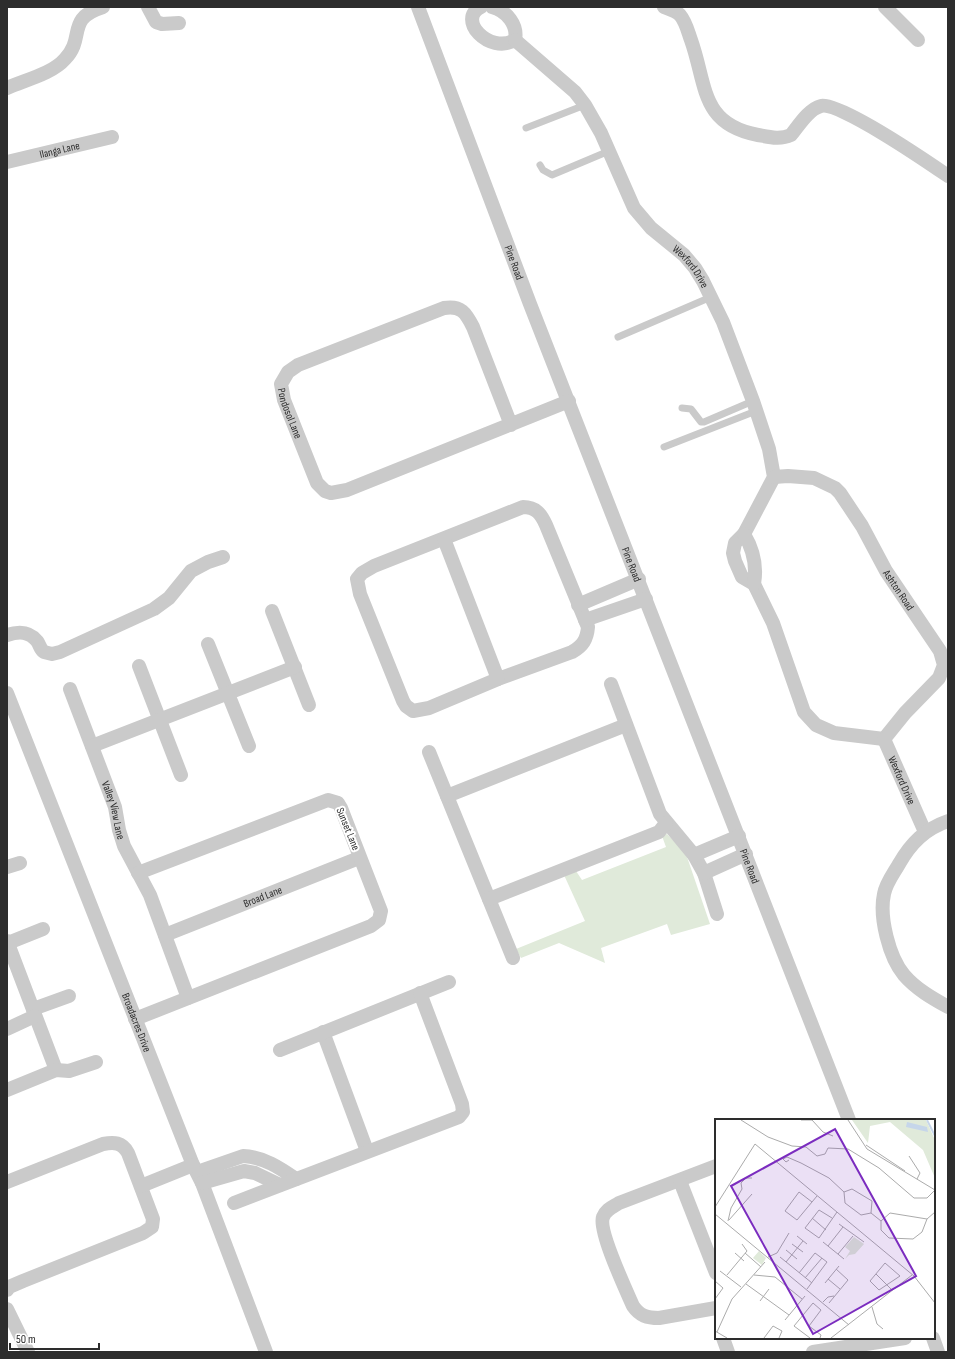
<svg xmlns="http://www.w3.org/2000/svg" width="955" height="1359" font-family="'Sofia Sans Condensed',sans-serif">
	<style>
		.green { fill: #e0eada }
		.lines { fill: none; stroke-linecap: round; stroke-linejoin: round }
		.service { stroke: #cacaca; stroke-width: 7 }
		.minor { stroke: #cacaca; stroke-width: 14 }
		.labels { text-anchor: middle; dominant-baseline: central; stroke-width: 4; stroke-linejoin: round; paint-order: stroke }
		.street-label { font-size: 11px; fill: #2d2d2d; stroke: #fff }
		.inset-river { fill: none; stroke: #c6d6ea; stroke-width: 2 }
		.inset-road { fill: none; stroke: #ababab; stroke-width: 1 }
		.view { fill: #7b2cbf; fill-opacity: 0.15; stroke: #7b2cbf; stroke-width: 2 }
		.inset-edge { fill: none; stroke: #2d2d2d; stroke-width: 2 }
	</style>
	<rect width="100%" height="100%" fill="#fff"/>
	<path class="green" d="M667,834L686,854L710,924L671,935L667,924L601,948L605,963L559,943L521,958L516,949L585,921L564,875L576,871L582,880L666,847L662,836Z"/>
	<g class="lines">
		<g class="service">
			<path d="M526,128L585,105"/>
			<path d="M540,165L543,170L552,175L609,151"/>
			<path d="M618,337L711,297"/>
			<path d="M682,408L691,409L701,422H704L753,401"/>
			<path d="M664,447L756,411"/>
		</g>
		<g class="minor">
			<path d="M148,7L156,22L162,24L179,23"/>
			<path id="s1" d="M418,7L530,304L849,1120"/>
			<path d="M481,7C456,19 489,55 515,40"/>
			<path d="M492,7C507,11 518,25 515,40"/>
			<path d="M664,7C669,9 676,11 680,15C686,22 688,32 691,40C707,85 700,124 758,135C769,137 780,140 791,135C799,125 809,109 821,106C839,101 929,163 948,176"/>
			<path d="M885,7L918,40"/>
			<path id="s2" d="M515,40L575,92L585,105L601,133L634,208L651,228L684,255L695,268L703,281L723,322L753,401L769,449L774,477L744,534L735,543L733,553L735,561L742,577L754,584L773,623L804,712L816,725L834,733L884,739"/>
			<path d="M7,88C25,80 52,74 65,59C86,37 65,19 103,7"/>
			<path id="s3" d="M7,162L112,137"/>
			<path id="s4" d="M511,425L473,327C466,313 461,305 444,308L298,365L288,372L281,384L284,400L317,483L325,491L331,493L347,490L569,401"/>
			<path id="s5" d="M774,477L788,476L814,478L835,488L840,493L862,526L886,571L940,651L944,665L939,678L905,713L884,739"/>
			<path d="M523,507C536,507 541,514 546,525L588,627C587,639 583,646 572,652L498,679L429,708L413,711L406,706L403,701L360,594L357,579L362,573L374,566Z"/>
			<path d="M744,534C753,549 757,567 754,584"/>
			<path d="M444,539L498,679"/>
			<path d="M578,605L639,579"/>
			<path d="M272,611L309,705"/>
			<path d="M585,620L646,599"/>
			<path d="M7,635C19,631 29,631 37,641C40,645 40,649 44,652L52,654L60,652L154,609L169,598L191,571L208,562L223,557"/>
			<path d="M208,644L249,746"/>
			<path d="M139,666L181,775"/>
			<path d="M611,684L660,814L694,855L704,873L717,914"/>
			<path id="s6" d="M70,689L115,807L119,830L124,846L150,895L188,998"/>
			<path id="s7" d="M7,693L193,1165L202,1183L266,1352"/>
			<path id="s8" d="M884,739L925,832"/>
			<path d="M92,746L295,667"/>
			<path d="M429,752L513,958"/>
			<path d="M447,796L626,725"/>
			<path d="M948,821C925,829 911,843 899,864C894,873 886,883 884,894C879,917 889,957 904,975C916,989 932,998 948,1007"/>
			<path d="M694,855L739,836"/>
			<path d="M7,867L20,863"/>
			<path d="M704,873L746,854"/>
			<path d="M489,899L659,832L666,823"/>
			<path id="s9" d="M165,935L359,858"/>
			<path d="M7,941L56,1070"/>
			<path d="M8,943L43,929"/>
			<path d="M33,1009L69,996"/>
			<path d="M135,1019L371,926L379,920L381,911L341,808L338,803L328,800L138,873"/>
			<path d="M7,1029L35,1016"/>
			<path d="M323,1032L367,1151"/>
			<path d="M280,1050L449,982"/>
			<path d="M7,1090L56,1070L69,1071L96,1062"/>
			<path d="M716,1166L619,1203C613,1207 606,1209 603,1217C598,1230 626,1290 633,1306C640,1316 647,1318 659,1318L716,1308"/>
			<path d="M197,1172L243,1156C264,1157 280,1168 296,1179"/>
			<path d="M680,1181L716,1273"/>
			<path d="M7,1182L103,1144C114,1142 122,1142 128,1153L153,1219L152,1227L143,1233L23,1281L9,1287L7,1290"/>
			<path d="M202,1183L244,1171L255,1173L280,1185"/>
			<path d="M141,1186L193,1165"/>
			<path d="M234,1203L459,1117L463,1112L462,1104L420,993"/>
			<path d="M7,1309L28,1352"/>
			<path d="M723,1338L728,1352"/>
			<path d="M933,1338L938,1352"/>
			<path d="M813,1352L905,1338"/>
		</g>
	</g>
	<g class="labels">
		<g class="street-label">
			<text stroke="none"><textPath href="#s3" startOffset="54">Ilanga Lane</textPath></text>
			<text stroke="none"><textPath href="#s1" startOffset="273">Pine Road</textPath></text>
			<text stroke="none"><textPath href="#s2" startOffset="292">Wexford Drive</textPath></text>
			<text stroke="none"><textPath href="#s4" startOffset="357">Pondosol Lane</textPath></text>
			<text stroke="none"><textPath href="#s1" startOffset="597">Pine Road</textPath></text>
			<text stroke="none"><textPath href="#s5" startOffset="184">Ashton Road</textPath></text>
			<text stroke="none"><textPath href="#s8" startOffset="45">Wexford Drive</textPath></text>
			<text stroke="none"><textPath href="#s6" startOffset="129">Valley View Lane</textPath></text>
			<text transform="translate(348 829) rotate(68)">Sunset Lane</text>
			<text stroke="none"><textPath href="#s1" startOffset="921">Pine Road</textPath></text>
			<text stroke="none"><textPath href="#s9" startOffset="105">Broad Lane</textPath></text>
			<text stroke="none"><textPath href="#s7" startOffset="354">Broadacres Drive</textPath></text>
		</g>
	</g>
	<g transform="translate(715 1119)">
		<rect width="220" height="220" fill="#fff"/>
		<path d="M137,1H211L220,21V59L208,31L175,3L155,7L153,24ZM139,118L149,125L140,135L134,136L130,140L135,132L130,128ZM44,132L51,139L47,146L38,139Z" fill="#e0eada"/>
		<path d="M192,3L212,8L213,13L191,8Z" fill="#c6d6ea"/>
		<path class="inset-river" d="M212,1L220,17"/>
		<path class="inset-road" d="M26,1L53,18L77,27L91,28L102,37L110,35L113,29L133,30L164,49L199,79H212L220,71M86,1H97L108,13L118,17M133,1L152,30L220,71M151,26L190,52M194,37L205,54L202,60M74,41L71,43L68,40L72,38L86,44L114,59L129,73L130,84L146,96L156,94M129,73L137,70L157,82L156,94M97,83L84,73L70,92L82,101L102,77M0,88L40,25L199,157L220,184M156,94L166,102M0,95L134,206M97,99L111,111M117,99L104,91L90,109L104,119L122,93M212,100L175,94L166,102V111L174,119L198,120L207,113L212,100L220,93M14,101L37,75M13,102L16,89L27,70L26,64L31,59H37M124,105L149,123M82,117L92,125M108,123L129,140M77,125L88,133M113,127L128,108M71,131L82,140M20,134L29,142M30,134L46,148M123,135L138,117M53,138L62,134L74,114M65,138L97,164M71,143L88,122M170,144L185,157L164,171L155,162ZM5,152L26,168M84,154L100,134L112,143L92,170M161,155L177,171M12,156L32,132L27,125M39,156L60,158L87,180M90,159L107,139M113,160L125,170M0,162L8,169L0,180M110,164L124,147M31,165L74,196M45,182L54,170M108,183L113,178L119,177M114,184L133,161L121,150M157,188L162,205L168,210M70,201L90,177M0,212L12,219M2,213L17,180L50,143M49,219L58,207L67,212L64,219M95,219L79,207L98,184L106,191L94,207L106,216L105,219M116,219L197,156"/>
		<path class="view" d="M120,10L201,157L98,215L16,67Z"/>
		<rect width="220" height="220" class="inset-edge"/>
	</g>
	<rect width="955" height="1359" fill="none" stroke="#2d2d2d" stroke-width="16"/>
	<path d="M10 1343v6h89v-6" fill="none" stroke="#2d2d2d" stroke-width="2"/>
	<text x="16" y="1343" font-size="12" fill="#2d2d2d" stroke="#ffffff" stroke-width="3" paint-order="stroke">50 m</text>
</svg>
